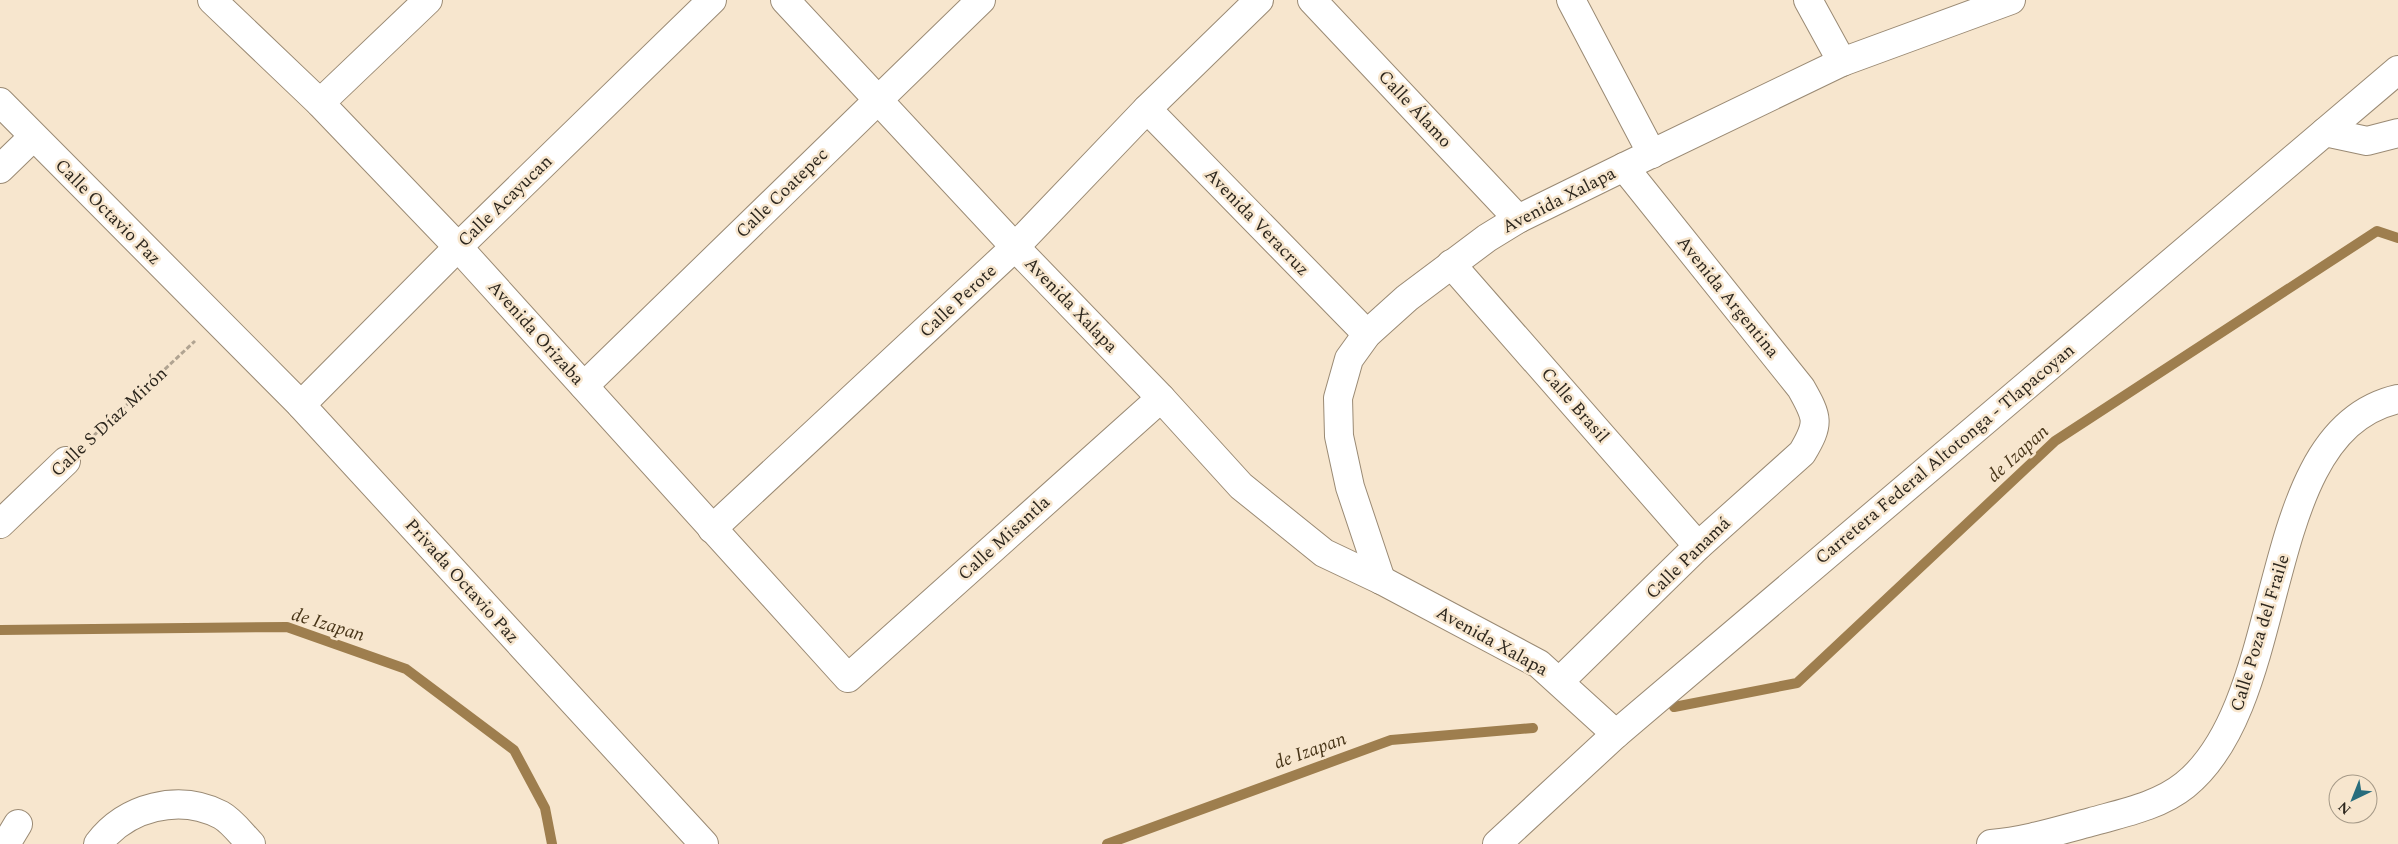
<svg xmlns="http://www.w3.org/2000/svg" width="2398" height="844" font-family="Spectral,serif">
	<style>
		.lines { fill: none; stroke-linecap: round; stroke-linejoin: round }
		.stream { stroke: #9e7e4e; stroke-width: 10 }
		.minor-casing { stroke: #9a8a74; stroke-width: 30 }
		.primary-casing { stroke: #9a8a74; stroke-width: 30 }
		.path { stroke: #b0a391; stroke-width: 3; stroke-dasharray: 5 2.5; stroke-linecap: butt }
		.minor { stroke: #fff; stroke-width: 28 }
		.primary { stroke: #fff; stroke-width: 28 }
		.labels { text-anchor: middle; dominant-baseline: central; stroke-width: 5; stroke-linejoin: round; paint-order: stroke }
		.street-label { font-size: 18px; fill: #2d271e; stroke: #f7e6ce }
		.water-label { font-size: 19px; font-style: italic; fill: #483518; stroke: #f7e6ce }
	</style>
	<rect width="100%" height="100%" fill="#f7e6ce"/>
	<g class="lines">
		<g class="stream">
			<path d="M0,630L287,627L406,669L514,750L545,808L552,844"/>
			<path d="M1674,707L1797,683L2055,441L2377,231L2398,238"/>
			<path d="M1107,844L1391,740L1533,728"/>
		</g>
		<defs>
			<g id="minor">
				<path d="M212,0L320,103L458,247L848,678L1161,398"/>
				<path d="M785,0L1015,247L1161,398L1241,486L1324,553L1381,580L1539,664L1616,734"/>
				<path d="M1312,0L1518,219"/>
				<path d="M1571,0L1652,154"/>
				<path d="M1808,0L1842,62"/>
				<path d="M0,102L301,405L704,844"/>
				<path d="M320,103L428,0"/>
				<path d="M1147,109L1367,334"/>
				<path d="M2325,132L2367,141L2398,133"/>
				<path d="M0,169L33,137"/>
				<path d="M1451,264L1698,546"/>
				<path d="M584,386L981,0"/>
				<path d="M301,405L458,247L712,0"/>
				<path d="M0,524L66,461"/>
				<path d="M712,529L1015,247L1147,109L1259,0"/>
				<path d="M1381,580L1350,487L1339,436L1338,398L1349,359L1367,334L1407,298L1487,238L1518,219L1624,167L1842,62L2011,0"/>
				<path d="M1560,681L1698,546L1802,453C1820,423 1818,418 1801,388L1624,167"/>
				<path d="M6,844L18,824"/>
				<path d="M98,844C126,807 179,793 221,815C232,821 242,835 251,844"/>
				<path d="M1991,844C2026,841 2057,831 2091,822C2123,813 2159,806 2185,785C2293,698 2255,431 2398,399"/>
			</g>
			<path id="primary" d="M1497,844L1616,734L2398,70"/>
		</defs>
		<use href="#minor" class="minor-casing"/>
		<use href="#primary" class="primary-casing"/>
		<path class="path" d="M88,441L195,341"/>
		<use href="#minor" class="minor"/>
		<use href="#primary" class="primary"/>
	</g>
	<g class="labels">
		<g class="street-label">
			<text transform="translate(1415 109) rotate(47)">Calle Álamo</text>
			<text transform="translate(782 193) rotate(-44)">Calle Coatepec</text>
			<text transform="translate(1559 200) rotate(-27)">Avenida Xalapa</text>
			<text transform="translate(505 201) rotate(-44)">Calle Acayucan</text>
			<text transform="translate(108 212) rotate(45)">Calle Octavio Paz</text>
			<text transform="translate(1257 222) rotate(46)">Avenida Veracruz</text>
			<text transform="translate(1728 297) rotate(51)">Avenida Argentina</text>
			<text transform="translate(958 301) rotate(-43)">Calle Perote</text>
			<text transform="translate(1071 305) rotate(46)">Avenida Xalapa</text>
			<text transform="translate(536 333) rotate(48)">Avenida Orizaba</text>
			<text transform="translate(1575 405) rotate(49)">Calle Brasil</text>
			<text transform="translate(109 422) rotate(-43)">Calle S Díaz Mirón</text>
			<text transform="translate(1945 454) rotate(-40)">Carretera Federal Altotonga - Tlapacoyan</text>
			<text transform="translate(1004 538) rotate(-42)">Calle Misantla</text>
			<text transform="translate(1688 558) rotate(-44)">Calle Panamá</text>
			<text transform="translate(462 581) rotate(48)">Privada Octavio Paz</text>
			<text transform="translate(2260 633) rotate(-73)">Calle Poza del Fraile</text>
			<text transform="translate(1492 641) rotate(29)">Avenida Xalapa</text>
		</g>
		<g class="water-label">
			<text transform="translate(2018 454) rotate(-42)">de Izapan</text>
			<text transform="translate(328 625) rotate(17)">de Izapan</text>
			<text transform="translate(1310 751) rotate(-20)">de Izapan</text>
		</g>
	</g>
	<g transform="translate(2353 799) rotate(223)"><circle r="24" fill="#f7e6ce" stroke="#a69a88"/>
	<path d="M0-4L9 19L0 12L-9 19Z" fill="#286d7d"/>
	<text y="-8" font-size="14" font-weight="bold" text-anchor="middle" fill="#2d271e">N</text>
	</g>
</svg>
